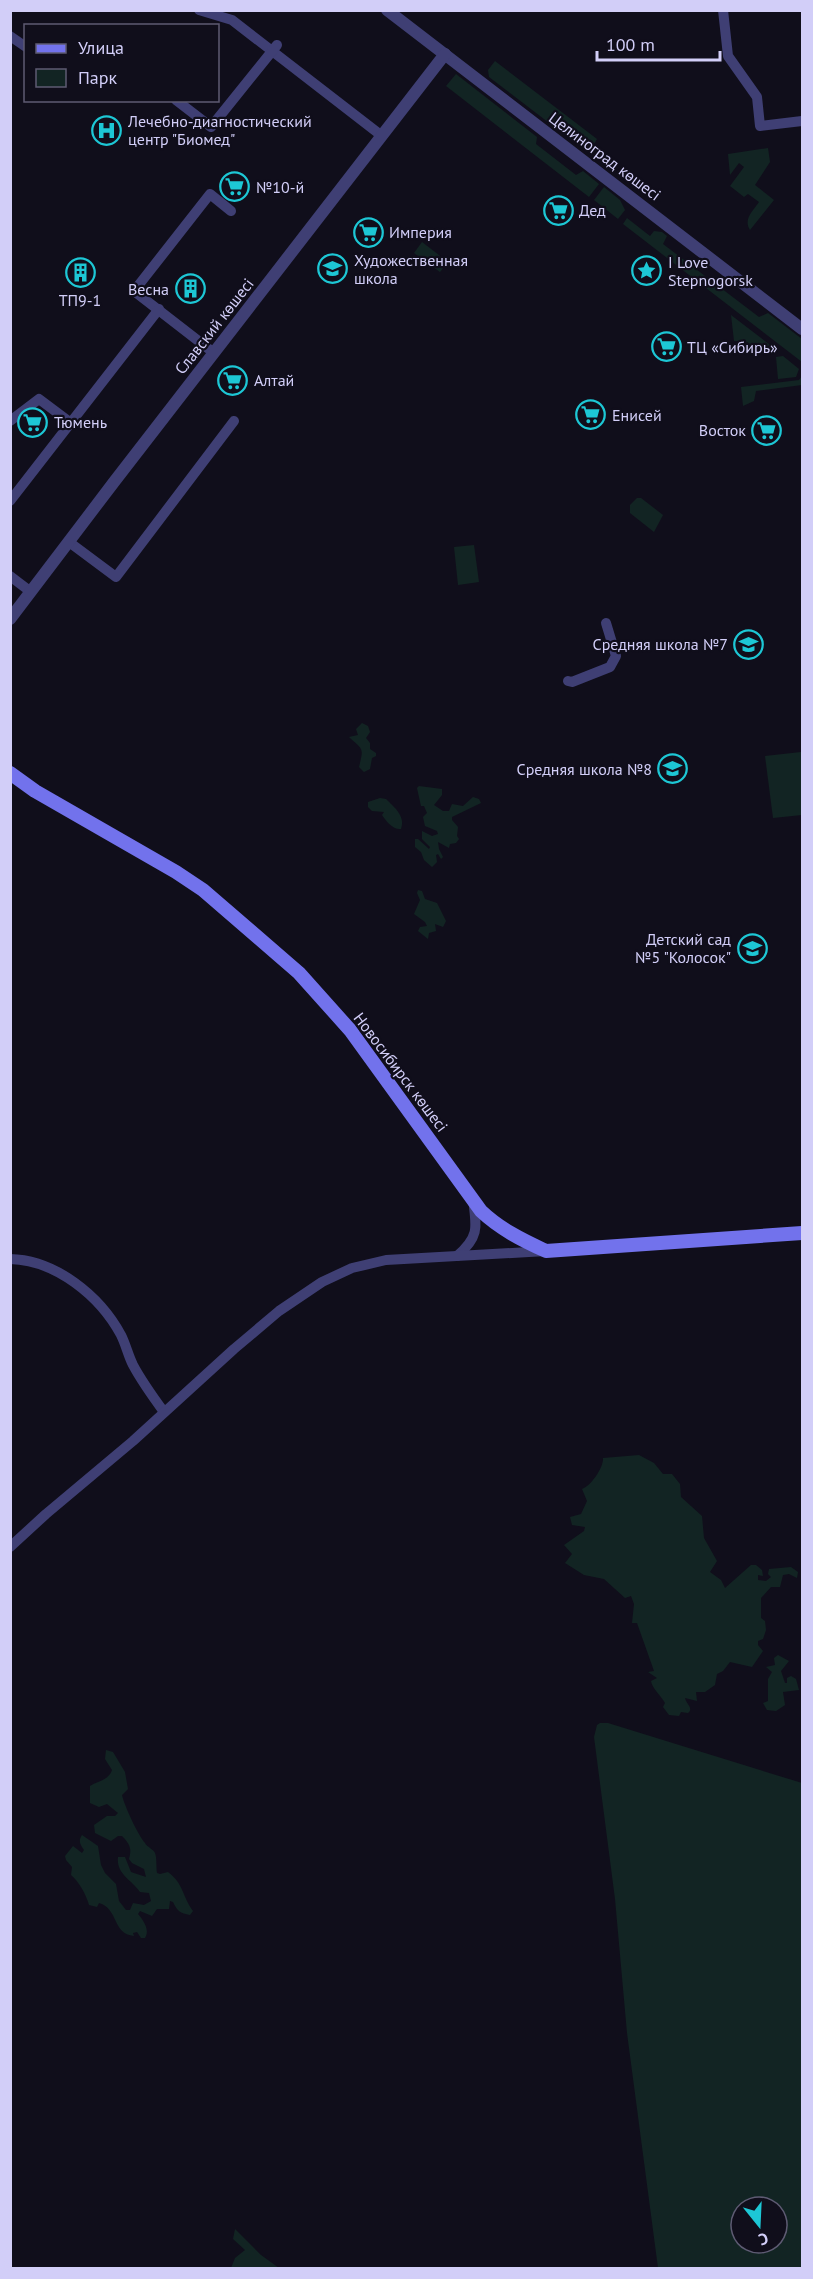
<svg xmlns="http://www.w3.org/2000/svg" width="813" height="2279" font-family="'PT Sans',sans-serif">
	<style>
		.green { fill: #122423; fill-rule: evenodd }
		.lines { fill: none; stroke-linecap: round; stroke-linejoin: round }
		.minor { stroke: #3f3f74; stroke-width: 10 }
		.tertiary { stroke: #3f3f74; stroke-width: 12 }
		.secondary { stroke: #7272ec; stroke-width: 14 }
		.labels { text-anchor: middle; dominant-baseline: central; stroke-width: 4.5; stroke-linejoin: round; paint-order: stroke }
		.poi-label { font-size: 16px; fill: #d2cef8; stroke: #100e1b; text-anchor: start }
		.street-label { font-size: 16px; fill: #d2cef8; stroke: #100e1b }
	</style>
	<rect width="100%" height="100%" fill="#100e1b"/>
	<g class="green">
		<path d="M495,61L597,139L594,144L569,125L565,130L557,129L489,77L488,70Z"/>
		<path d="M456,74L537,137L536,144L576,175L583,171L599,184L589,197L446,86Z"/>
		<path d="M768,148L770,162L755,185L774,200L750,230C743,219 753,211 759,202L748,194L744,197L730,186L744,167L739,163L730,175L728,154Z"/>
		<path d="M604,187L620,200L625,210L618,219L594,200Z"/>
		<path d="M627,218L650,236L654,231L662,232L667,236L663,244L759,317L768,313L802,339V362L623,224Z"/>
		<path d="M422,242L448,262L440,272L414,253Z"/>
		<path d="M731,315L778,351L760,353L747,342L740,349L739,341H734Z"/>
		<path d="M783,356L799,369L796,377L778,379L776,357Z"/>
		<path d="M802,376V385L756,391L754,401L743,406L741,387L799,380Z"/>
		<path d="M637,498H641L663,515L654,532L630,513V505Z"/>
		<path d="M474,545L479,582L458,585L454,547Z"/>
		<path d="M362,723L368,726L370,732L366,738L370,743V749L376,753V756L372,758L370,769L364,772L359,767C364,747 363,750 349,737L358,735L356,729Z"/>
		<path d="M801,752L802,815L773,818L765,756Z"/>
		<path d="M419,786L442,789V795L434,805L443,811H449L452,804L463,806L473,797L479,799L481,803L452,817V820L458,827L457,836L459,839L456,843L450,844L449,848L438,842L439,849L443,857L441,859L438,854L436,855L437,862L432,867L424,860L421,852L415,847V839H418L429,849L430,847L422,839V831L432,836L438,834L437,831L425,826L423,817L427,813L424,806H421L417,788Z"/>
		<path d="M380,798L386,799C394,807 406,816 401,829C393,830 386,821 382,815L384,812L372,811L368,807V802Z"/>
		<path d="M418,890L422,891L425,899L437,903L446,921L443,927L435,924L436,931L429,933L428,939L418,931L420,927L427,926L425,922L414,914L420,900L417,893Z"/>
		<path d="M639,1455L654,1463L663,1474H672L680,1484L681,1497L702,1516L704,1538L717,1561L710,1572L721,1580L725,1588L751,1565H756L762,1570L763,1576L758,1575V1580L766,1581L771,1577L768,1574L769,1569L791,1567L798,1572L797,1578L789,1574L783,1575L780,1587H771L761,1598V1618L765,1621L766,1630L763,1639L758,1641V1645L763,1651L752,1667L730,1662L723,1671L717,1674L715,1685L705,1692H696L697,1701L685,1698C686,1704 694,1708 688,1713L681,1712L679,1716L669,1715L663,1707L665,1703C661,1696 652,1688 651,1681L657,1678L648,1672L654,1671L637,1623H632L634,1604L631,1596L625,1598L604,1579L584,1575L565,1563L572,1554L564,1545L584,1531L585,1527L572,1525L570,1517L581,1514L587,1501L582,1489C591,1486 604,1467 603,1458Z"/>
		<path d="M778,1655L789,1661L781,1671L785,1683H787V1678L791,1676L796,1679L799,1690L783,1692L785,1705L776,1711L767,1710L763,1703L768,1701V1679L772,1672L766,1667L775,1665L774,1658Z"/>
		<path d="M600,1723H608L802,1783V2268H658L627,2033L615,1899L594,1737L597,1725ZM741,2207H777V2243H741Z"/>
		<path d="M106,1750L113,1752L125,1772L128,1789L122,1795C124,1805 138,1835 145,1843C147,1847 153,1849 155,1853C157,1858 156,1867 157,1873L160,1874L168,1872C184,1884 182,1896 193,1911L190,1915C180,1913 177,1911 173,1902L170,1901L169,1909H157L152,1916L140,1911L138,1914C144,1921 150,1930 145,1938H141L137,1932L133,1933L134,1936C112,1934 119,1909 99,1903L97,1907L89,1905C86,1894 79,1882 71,1875L72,1867L66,1860L65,1856L73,1846L82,1853L84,1850C80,1844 78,1841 82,1835L98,1846L101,1865L105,1873L116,1884L119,1901L126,1910H130L133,1903L144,1905L151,1901L149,1893L140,1892C131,1879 116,1874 118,1857H125L131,1872L146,1877L144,1869L132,1863L129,1859C132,1849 130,1844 122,1836H118L111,1841L95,1833L94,1825L107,1816H115L118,1813L107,1804L99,1807L90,1803V1786C98,1781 109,1780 112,1770L105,1759Z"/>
		<path d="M235,2229L261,2255L279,2268H231L235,2258L245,2250L233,2239Z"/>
	</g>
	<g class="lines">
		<g class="minor">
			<path d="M199,10L232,20L382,136"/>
			<path d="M723,10L728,56L757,97L760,126L802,121"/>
			<path d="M10,36L26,47"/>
			<path d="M176,100L211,127L277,45"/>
			<path d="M214,353L134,291L210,194L231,211"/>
			<path d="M10,421L39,399L71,423"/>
			<path d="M10,501L159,309"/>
			<path d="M69,542L116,577L234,421"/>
			<path d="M10,576L31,592"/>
			<path d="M568,681L572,682L610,667L616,656L606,623"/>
			<path d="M457,1256C479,1237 477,1228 473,1200"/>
			<path d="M10,1259C56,1260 100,1296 121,1335C126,1345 128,1355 133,1365C142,1382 153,1397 164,1412"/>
			<path d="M10,1547L46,1514L133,1441L234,1349L279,1311L322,1282L352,1268L386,1260L546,1251"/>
		</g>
		<g class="tertiary">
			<path d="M387,10L802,329"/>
			<path d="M10,619L114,482L445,54"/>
		</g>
		<path class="secondary" d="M10,773L35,791L176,872L203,890L299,973L350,1030L481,1211C500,1229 522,1240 546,1251L802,1233"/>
	</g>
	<defs>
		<symbol id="hospital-ring" viewBox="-11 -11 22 22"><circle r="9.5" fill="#100e1b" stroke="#1dc7d5" stroke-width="1.5"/><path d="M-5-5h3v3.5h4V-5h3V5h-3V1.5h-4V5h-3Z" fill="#1dc7d5"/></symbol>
		<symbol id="supermarket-ring" viewBox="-11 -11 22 22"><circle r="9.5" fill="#100e1b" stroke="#1dc7d5" stroke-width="1.5"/><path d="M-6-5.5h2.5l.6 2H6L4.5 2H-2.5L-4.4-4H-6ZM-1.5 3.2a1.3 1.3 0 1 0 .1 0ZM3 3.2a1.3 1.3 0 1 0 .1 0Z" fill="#1dc7d5"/></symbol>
		<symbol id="school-ring" viewBox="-11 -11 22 22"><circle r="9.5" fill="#100e1b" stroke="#1dc7d5" stroke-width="1.5"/><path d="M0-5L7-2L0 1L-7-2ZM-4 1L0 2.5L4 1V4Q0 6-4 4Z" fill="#1dc7d5"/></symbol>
		<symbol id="sight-ring" viewBox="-11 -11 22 22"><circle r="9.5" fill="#100e1b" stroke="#1dc7d5" stroke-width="1.5"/><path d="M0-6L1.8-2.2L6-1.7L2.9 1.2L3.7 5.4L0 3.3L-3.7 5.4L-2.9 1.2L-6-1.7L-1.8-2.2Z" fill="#1dc7d5"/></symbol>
		<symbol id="building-ring" viewBox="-11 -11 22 22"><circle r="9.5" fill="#100e1b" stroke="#1dc7d5" stroke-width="1.5"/><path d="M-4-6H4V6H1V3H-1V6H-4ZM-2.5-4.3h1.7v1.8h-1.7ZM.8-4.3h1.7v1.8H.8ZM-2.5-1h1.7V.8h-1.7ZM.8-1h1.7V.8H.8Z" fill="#1dc7d5"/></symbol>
	</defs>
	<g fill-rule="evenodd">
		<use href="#hospital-ring" x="90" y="114" width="33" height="33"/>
		<use href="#supermarket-ring" x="218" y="170" width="33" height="33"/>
		<use href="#supermarket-ring" x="542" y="194" width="33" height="33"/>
		<use href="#supermarket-ring" x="352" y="216" width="33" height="33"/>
		<use href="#school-ring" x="316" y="252" width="33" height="33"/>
		<use href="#sight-ring" x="630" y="254" width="33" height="33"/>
		<use href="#building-ring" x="64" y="256" width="33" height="33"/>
		<use href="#building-ring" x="174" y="272" width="33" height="33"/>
		<use href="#supermarket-ring" x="650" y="330" width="33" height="33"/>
		<use href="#supermarket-ring" x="216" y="364" width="33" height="33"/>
		<use href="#supermarket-ring" x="574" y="398" width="33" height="33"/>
		<use href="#supermarket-ring" x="16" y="406" width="33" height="33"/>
		<use href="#supermarket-ring" x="750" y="414" width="33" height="33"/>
		<use href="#school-ring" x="732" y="628" width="33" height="33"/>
		<use href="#school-ring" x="656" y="752" width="33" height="33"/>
		<use href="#school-ring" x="736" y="932" width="33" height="33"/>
	</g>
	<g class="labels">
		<g class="poi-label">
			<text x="128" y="121">Лечебно-диагностический<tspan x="128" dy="18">центр "Биомед"</tspan></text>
			<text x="256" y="187">№10-й</text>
			<text x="579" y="210">Дед</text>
			<text x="389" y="232">Империя</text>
			<text x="354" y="260">Художественная<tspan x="354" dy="18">школа</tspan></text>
			<text x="668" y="262">I Love<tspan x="668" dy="18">Stepnogorsk</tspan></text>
			<text x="169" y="289" text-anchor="end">Весна</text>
			<text x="80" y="300" text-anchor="middle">ТП9-1</text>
			<text x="687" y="347">ТЦ «Сибирь»</text>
			<text x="254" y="380">Алтай</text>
			<text x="612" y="415">Енисей</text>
			<text x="54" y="422">Тюмень</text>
			<text x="746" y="430" text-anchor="end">Восток</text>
			<text x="728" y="644" text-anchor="end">Средняя школа №7</text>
			<text x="652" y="769" text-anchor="end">Средняя школа №8</text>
			<text x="731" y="939" text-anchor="end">Детский сад<tspan x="731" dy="18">№5 "Колосок"</tspan></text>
		</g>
		<g class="street-label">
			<text transform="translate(605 156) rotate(37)">Целиноград көшесі</text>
			<text transform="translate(214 326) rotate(-52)">Славский көшесі</text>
			<text transform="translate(401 1072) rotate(53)">Новосибирск көшесі</text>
		</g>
	</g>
	<rect width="813" height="2279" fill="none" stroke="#d2cef8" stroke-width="24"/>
	<rect x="24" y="24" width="195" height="78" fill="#100e1b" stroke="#5e5b73" stroke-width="1.5"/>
	<rect x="36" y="44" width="30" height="9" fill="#7272ec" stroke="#5e5b73" stroke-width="1.5"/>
	<text x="78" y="54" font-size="18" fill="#d2cef8">Улица</text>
	<rect x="36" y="69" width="30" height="18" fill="#122423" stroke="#5e5b73" stroke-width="1.5"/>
	<text x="78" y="84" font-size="18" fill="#d2cef8">Парк</text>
	<g transform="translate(759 2225) rotate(162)"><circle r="28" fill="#100e1b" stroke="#5e5b73" stroke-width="1.5"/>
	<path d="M0-4.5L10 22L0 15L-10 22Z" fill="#1dc7d5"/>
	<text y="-9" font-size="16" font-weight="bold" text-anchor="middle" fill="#d2cef8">С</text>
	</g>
	<path d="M597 51v9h123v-9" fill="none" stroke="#d2cef8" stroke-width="3"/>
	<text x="606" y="51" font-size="18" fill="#d2cef8" stroke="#100e1b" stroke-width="4.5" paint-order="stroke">100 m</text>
</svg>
